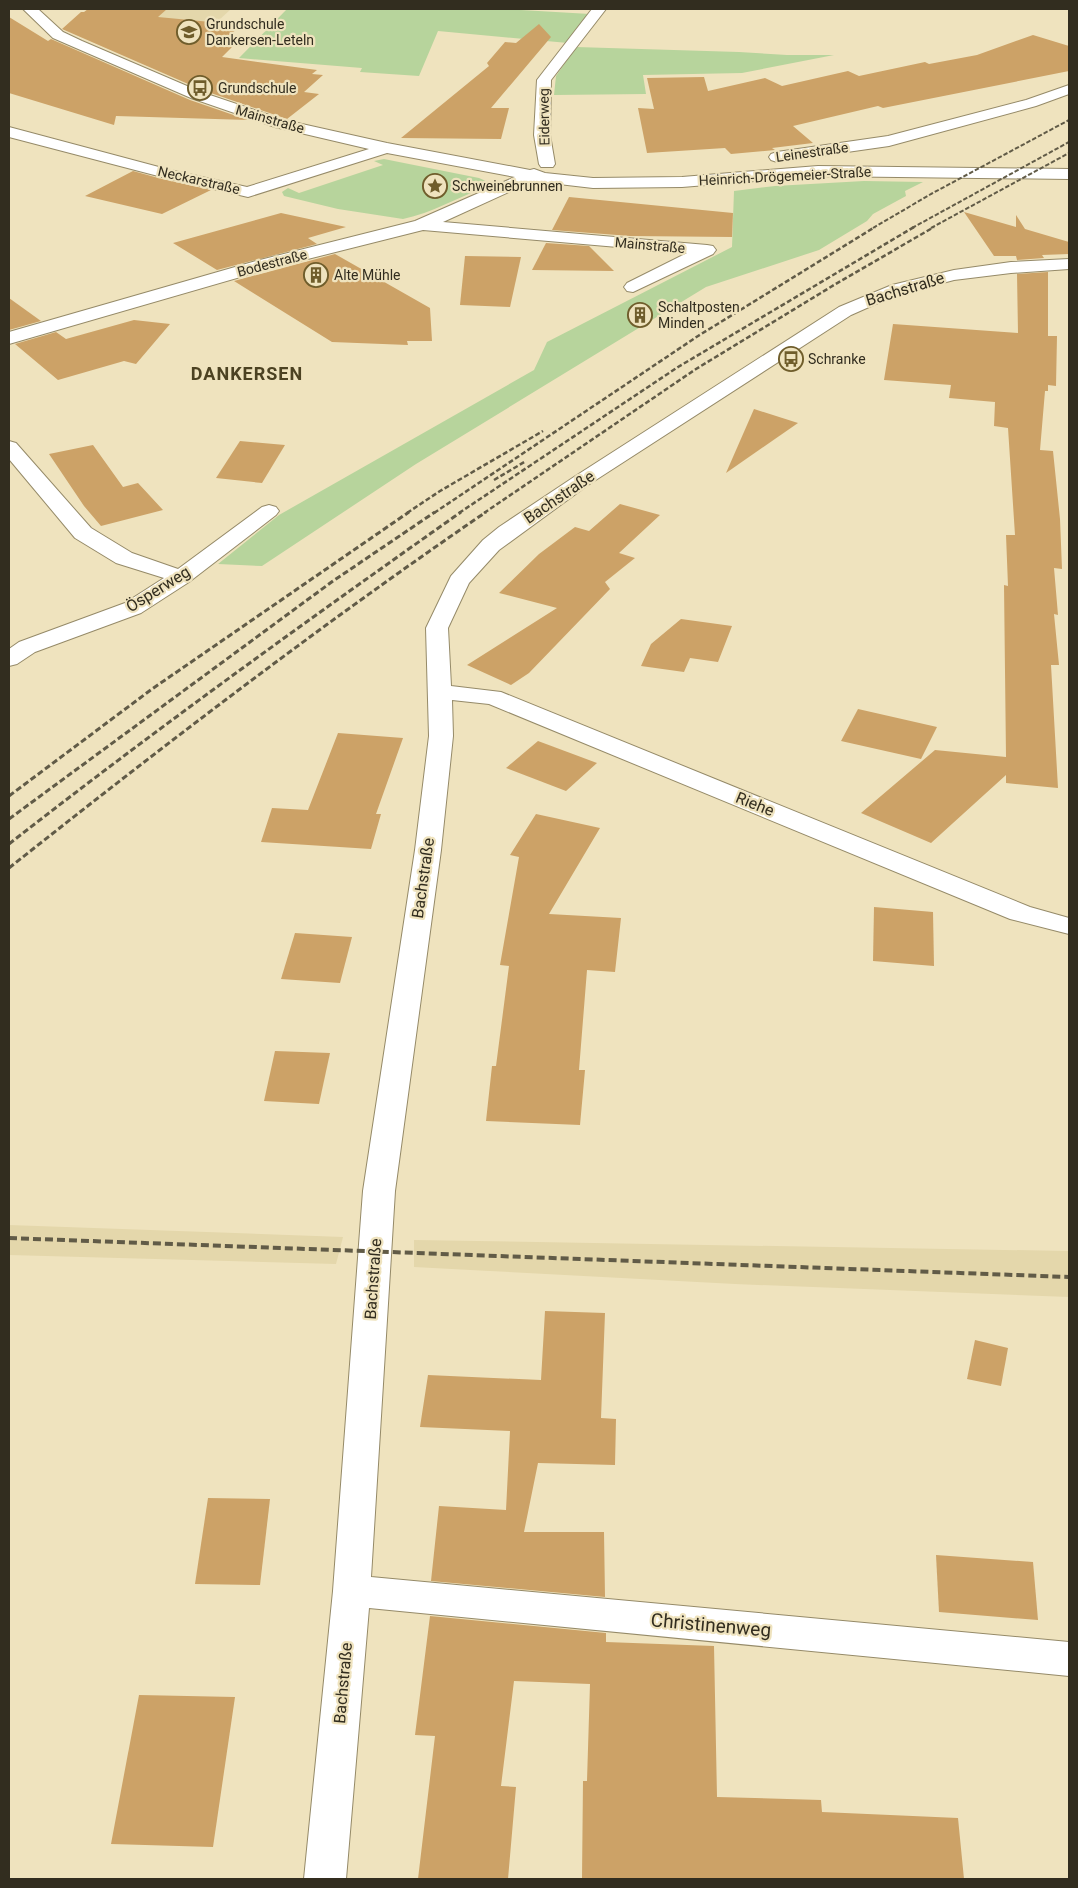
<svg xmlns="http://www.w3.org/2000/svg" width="1078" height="1888" font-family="Roboto,sans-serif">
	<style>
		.built { fill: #e4d7ab }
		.green { fill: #b7d49c }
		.building { fill: #cca267 }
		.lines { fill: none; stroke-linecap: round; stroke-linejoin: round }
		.minor-casing { stroke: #958a68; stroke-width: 2 }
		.minor { fill: #fff; fill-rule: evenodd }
		.rail-far3 { stroke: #615b47; stroke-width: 2; stroke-dasharray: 4.5 2; stroke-linecap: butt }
		.rail-far2 { stroke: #615b47; stroke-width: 2.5; stroke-dasharray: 5 2.5; stroke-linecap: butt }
		.rail-far1 { stroke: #615b47; stroke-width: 3; stroke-dasharray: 6 3; stroke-linecap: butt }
		.rail { stroke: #615b47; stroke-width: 4; stroke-dasharray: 8 4; stroke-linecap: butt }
		.labels { text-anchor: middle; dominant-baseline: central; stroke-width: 4.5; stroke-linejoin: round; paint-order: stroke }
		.far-poi-label { font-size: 14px; fill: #322d1f; stroke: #efe3be; text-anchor: start }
		.far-street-label { font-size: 14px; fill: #322d1f; stroke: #efe3be }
		.street-label { font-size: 16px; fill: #322d1f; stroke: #efe3be }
		.far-district-label { font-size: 18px; font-weight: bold; letter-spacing: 1px; fill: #4c4222; stroke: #efe3be }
		.near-street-label { font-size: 19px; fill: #322d1f; stroke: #efe3be }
	</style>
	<rect width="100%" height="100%" fill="#efe3be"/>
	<g class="built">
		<path d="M121,9H231L193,44L112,17Z"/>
		<path d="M9,1225L343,1237L336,1264L9,1255Z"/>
		<path d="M414,1240L1069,1251V1297L735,1284L414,1267Z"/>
	</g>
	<g class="green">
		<path d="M287,9H505L590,14L568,43L438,31L419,76L360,72L362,68L239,58Z"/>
		<path d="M576,47L739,52L787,55H834L742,73L643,75L646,94L554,95L556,76Z"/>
		<path d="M384,159L479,178L488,182L486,187C458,197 432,213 403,219L338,209L284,196L282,192L288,188L299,193L383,165L374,161Z"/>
		<path d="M864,181L923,182L905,191L906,196L873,214L867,221L819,250L706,287L416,464L262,566L218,564L279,515L534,370L547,342L732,247L734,191L775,186Z"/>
	</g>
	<g class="building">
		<path d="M88,9H167L158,17L242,25L217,45L233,46L222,57L317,70L312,74L323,75L304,92L319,94L287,119L202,90L62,29L81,12H84Z"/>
		<path d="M9,17L48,41L51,39L190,100L248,120L116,116L114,125L9,93Z"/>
		<path d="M539,24L551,37L491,108H509L501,139L401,138L489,66L487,63L505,42L516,43Z"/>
		<path d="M1033,35L1069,46V71L883,108L878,106L793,126L813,143L772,148L775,150L731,154L725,148L647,153L638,108L654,109L647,78L704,77L708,91L765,78L782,86L848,71L859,76L925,62L929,64L977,55Z"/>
		<path d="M133,171L162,179L211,190L162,214L85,196Z"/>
		<path d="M569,197L733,213L732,237L630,236L552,230Z"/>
		<path d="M964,212L1016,227V215L1025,229L1069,242V254L1042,255L1044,258L1017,260L1016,256H994Z"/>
		<path d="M281,213L346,227L308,238L317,244L217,270L173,243Z"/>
		<path d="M546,243L589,246L614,271L532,270Z"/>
		<path d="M335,254L430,308L432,341H407L408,345L332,342L234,281Z"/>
		<path d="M465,256L521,257L510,307L460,305Z"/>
		<path d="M1048,272V336H1057L1056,386L1048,385V391H1045L1040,450L1053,451L1060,519L1062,569L1054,568L1058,615L1054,614L1059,665H1051L1058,788L1006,783V775L931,843L861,813L935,750L1006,757L1004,585L1008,586L1006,535H1015L1008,428L994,426L995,402L949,398L951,385L884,380L893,324L1018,333L1017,274Z"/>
		<path d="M9,298L41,321L9,330Z"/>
		<path d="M134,320L170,324L136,364L124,361L58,380L15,344L56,332L66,339Z"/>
		<path d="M754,409L798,423L726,473Z"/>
		<path d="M240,441L285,445L262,483L216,478Z"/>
		<path d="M93,445L123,487L138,483L163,510L101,526L84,506L49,454Z"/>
		<path d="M620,504L660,515L619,553L635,558L605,582L610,589L529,673L511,685L467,665L557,608L499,593L539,554L575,527L589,531Z"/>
		<path d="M681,619L732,626L718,662L690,658L684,672L641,666L651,644Z"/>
		<path d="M858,709L937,727L921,759L841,741Z"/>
		<path d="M338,733L403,738L376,814H381L371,849L261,842L272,808L308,810Z"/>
		<path d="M538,741L597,763L566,791L506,768Z"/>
		<path d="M536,814L600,828L549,914L621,918L615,972L587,970L579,1070H585L580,1125L486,1121L492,1066H496L509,966L500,965L519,857L510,855Z"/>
		<path d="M874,907L933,912L934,966L873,961Z"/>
		<path d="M295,933L352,937L340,983L281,979Z"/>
		<path d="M275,1051L330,1053L319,1104L264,1101Z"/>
		<path d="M545,1311L605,1313L601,1418L616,1419L615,1465L538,1463L524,1532H604L605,1597L431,1581L439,1506L506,1510L510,1431L420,1427L428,1375L541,1380Z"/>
		<path d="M975,1340L1008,1348L1001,1386L967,1379Z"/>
		<path d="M208,1498L270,1499L260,1585L195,1584Z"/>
		<path d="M936,1555L1033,1562L1038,1620L939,1612Z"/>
		<path d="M430,1616L606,1633V1642L714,1646L717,1797L821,1800L822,1812L958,1818L964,1879L582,1878L583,1781H587L590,1684L514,1681L501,1786L516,1787L508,1879H418L435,1736L415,1735Z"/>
		<path d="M139,1695L235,1697L213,1847L111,1844Z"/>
	</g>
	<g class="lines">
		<defs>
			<g id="minor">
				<path d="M23,9H38L63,32L82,41L201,92L284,120L387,143L530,170L534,169L545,173L593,178L682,177L818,166L1069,169V179L818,176L682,187L593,188L533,181L443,222L707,245L713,246L716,250L713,254L633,292L627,291L624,287L627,283L687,253L423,230L268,269L9,344V332L256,261L415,221L515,177L387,153L248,197L162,177L9,137V127L170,170L247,187L369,149L275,127L191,98L53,38Z"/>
				<path d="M592,9H606L551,80L550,135L555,164L553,167H541L539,164L534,135L537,80Z"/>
				<path d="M1069,85V94L1036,106L889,146L777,162L771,160L769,157L771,154L777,152L888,136L1026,100Z"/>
				<path d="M1069,259V269L1011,273L954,280L905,293L878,303L851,315L588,485L499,550L469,583L448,628L451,686L501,692L1030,907L1069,918V934L1010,919L489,704L452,700L453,736L441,850L395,1191L371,1577L1069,1642V1676L369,1608L346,1879H304L333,1591L363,1191L415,850L429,736L426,628L451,576L483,540L499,527L574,477L839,307L892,285L954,270L1011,262Z"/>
				<path d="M9,441L16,443L91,528L132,553L178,569L262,507L269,505L276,507L279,511L276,515L189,582L141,613L35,652L17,664L9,666V649L19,642L125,603L164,578L116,563L75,538L9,459Z"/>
			</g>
		</defs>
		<use href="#minor" class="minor-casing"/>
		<use href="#minor" class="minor"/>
		<g class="rail-far3">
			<path d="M873,228L931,194L1069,120"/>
			<path d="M912,228L1069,142"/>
			<path d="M931,228L1069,153"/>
		</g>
		<g class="rail-far2">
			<path d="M494,480L526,461"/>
			<path d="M407,513L440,491L543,431"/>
			<path d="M434,513L698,336L875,227"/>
			<path d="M459,513L678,367L914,227"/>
			<path d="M484,513L696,369L834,285L934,227"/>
		</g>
		<g class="rail-far1">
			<path d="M9,796L152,689L409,512"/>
			<path d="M9,819L333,581L435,512"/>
			<path d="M9,844C156,729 308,620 461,512"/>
			<path d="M9,868C164,745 322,624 486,512"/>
		</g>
		<path class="rail" d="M9,1238L1069,1277"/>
	</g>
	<defs>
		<symbol id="school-ring" viewBox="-11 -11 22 22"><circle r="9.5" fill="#efe3be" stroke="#6f5d2b" stroke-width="1.5"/><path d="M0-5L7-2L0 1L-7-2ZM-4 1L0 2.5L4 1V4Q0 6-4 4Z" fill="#6f5d2b"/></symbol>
		<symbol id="bus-ring" viewBox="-11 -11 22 22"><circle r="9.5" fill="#efe3be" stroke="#6f5d2b" stroke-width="1.5"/><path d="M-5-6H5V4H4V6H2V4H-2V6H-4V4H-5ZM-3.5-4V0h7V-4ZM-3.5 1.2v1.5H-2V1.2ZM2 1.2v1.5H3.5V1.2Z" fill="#6f5d2b"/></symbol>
		<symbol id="sight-ring" viewBox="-11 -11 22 22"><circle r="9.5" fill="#efe3be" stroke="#6f5d2b" stroke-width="1.5"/><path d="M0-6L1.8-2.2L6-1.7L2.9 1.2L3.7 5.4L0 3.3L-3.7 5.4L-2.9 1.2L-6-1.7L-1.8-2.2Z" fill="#6f5d2b"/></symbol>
		<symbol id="building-ring" viewBox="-11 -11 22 22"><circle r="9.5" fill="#efe3be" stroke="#6f5d2b" stroke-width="1.5"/><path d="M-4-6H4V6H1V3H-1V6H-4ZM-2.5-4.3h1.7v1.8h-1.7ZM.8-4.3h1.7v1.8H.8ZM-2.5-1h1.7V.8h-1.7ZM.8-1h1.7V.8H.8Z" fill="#6f5d2b"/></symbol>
	</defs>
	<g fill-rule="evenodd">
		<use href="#school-ring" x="175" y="18" width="28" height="28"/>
		<use href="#bus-ring" x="186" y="74" width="28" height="28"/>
		<use href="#sight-ring" x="421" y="172" width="28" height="28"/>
		<use href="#building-ring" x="302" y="261" width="28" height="28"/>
		<use href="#building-ring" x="626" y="301" width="28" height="28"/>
		<use href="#bus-ring" x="777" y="345" width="28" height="28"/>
	</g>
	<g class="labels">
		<g class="far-poi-label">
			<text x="206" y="24">Grundschule<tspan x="206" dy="16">Dankersen-Leteln</tspan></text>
			<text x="218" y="88">Grundschule</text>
			<text x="452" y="186">Schweinebrunnen</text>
			<text x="334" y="275">Alte Mühle</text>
			<text x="658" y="307">Schaltposten<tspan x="658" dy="16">Minden</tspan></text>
			<text x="808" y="359">Schranke</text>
		</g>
		<g class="far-street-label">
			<text transform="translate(544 117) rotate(-91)">Eiderweg</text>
			<text transform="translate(270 119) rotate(16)">Mainstraße</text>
			<text transform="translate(812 152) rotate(-8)">Leinestraße</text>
			<text transform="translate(785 176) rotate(-3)">Heinrich-Drögemeier-Straße</text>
			<text transform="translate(199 180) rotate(13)">Neckarstraße</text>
			<text transform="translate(650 245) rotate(5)">Mainstraße</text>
			<text transform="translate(272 263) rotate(-15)">Bodestraße</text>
		</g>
		<g class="street-label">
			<text transform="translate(905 289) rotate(-17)">Bachstraße</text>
			<text transform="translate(559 497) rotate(-34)">Bachstraße</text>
			<text transform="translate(158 589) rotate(-32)">Ösperweg</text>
			<text transform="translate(755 804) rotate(22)">Riehe</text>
			<text transform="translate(423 878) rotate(-82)">Bachstraße</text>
			<text transform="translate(373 1279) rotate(-86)">Bachstraße</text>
			<text transform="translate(343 1683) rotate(-85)">Bachstraße</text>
		</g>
		<g class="far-district-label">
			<text x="247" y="373">DANKERSEN</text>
		</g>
		<g class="near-street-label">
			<text transform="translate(711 1625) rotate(5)">Christinenweg</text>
		</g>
	</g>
	<rect width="1078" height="1888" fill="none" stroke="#322d1f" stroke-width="20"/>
</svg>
